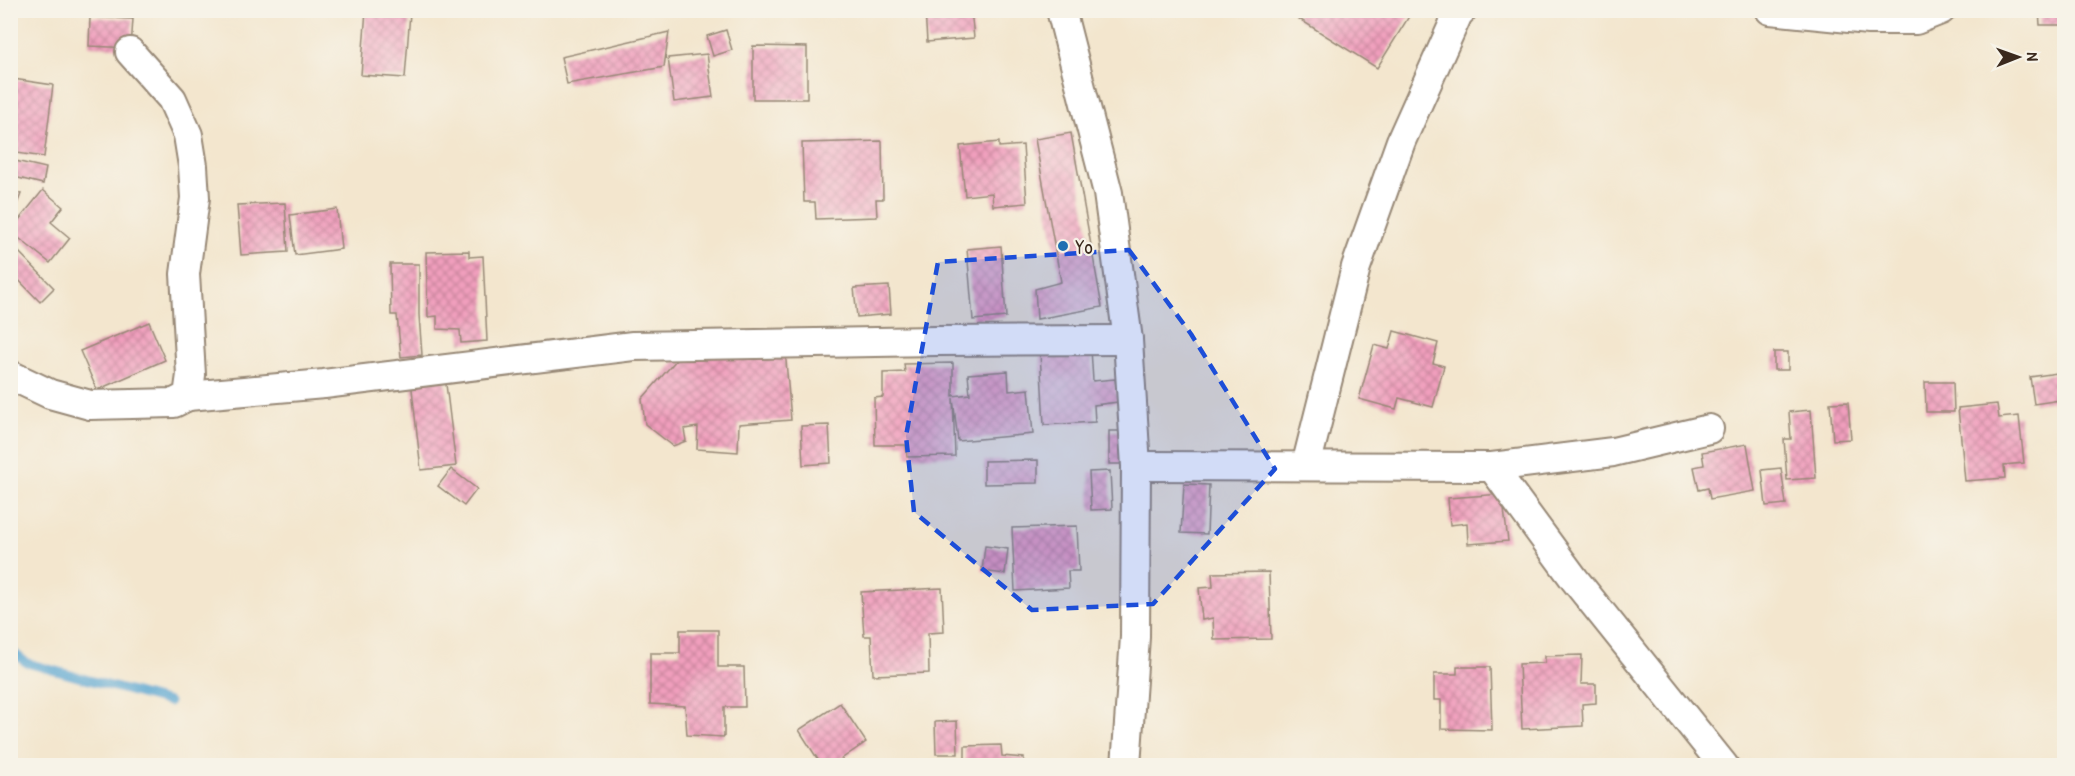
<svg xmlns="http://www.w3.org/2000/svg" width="2075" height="776" font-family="'Patrick Hand',sans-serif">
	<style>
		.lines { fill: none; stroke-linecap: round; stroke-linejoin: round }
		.stream { stroke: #57a4d0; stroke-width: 9 }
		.building { fill: url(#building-cross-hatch) }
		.street-casing { stroke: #978876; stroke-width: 32 }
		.street { stroke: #fff; stroke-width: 28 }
		.marked { fill: #1d4ed8; fill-opacity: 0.2; stroke: #1d4ed8; stroke-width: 4.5; stroke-dasharray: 12 8; stroke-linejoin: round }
		.poi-dot { fill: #1f6fb2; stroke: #f7f3e8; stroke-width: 2 }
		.labels { text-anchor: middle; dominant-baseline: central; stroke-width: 4.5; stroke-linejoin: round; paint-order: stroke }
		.poi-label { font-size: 21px; fill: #3b2a1e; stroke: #f7f3e8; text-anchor: start }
	</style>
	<defs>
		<pattern id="building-cross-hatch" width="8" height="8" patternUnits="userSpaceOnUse" patternTransform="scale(1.5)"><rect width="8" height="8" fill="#f19fbd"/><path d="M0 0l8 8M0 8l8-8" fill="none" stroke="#c48299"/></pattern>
	</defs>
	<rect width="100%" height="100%" fill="#f7f3e8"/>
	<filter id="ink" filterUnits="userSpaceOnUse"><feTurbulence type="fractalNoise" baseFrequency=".0167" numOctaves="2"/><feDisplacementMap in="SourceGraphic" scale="12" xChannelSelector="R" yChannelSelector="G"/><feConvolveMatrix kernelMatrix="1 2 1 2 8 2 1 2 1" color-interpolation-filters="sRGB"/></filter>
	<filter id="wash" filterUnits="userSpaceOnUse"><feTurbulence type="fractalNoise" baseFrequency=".008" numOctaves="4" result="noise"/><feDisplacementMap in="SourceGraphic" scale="24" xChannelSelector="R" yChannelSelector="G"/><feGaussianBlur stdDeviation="1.35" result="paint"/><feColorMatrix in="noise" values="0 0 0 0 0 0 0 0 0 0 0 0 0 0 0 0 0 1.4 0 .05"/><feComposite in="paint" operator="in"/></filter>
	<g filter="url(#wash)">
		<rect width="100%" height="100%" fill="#f3e6ce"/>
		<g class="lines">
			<path class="stream" d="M10,650L27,663L169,702"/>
		</g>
		<g id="blocks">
			<g class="building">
				<path d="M366,10L410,13L405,78L361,75Z"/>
				<path d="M925,10H971L974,38L927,42Z"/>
				<path d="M1300,10H1413L1377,68L1296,17Z"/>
				<path d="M2039,10H2064V25H2040Z"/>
				<path d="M90,17L133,19L131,48L89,46Z"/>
				<path d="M726,30L732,50L713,56L707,36Z"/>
				<path d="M669,32L664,67L567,84L561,57Z"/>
				<path d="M753,46L807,47V99H753Z"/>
				<path d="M707,54L713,97L674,102L668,58Z"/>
				<path d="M13,79L53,85L44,157L10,152V92Z"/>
				<path d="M1071,133L1102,307L1037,319L1035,289L1061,282L1035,139Z"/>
				<path d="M882,141L883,199H876L877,217L816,219L815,202H804L802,143Z"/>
				<path d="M999,142V147L1023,145L1027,203L993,206L992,193L965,196L960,146Z"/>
				<path d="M11,160L46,168L43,184L10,176Z"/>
				<path d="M10,189L21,194L11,219H10Z"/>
				<path d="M43,190L63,207L51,222L70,238L50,263L10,231Z"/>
				<path d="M285,203L288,252L241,255L237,205Z"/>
				<path d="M337,209L341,249L295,255L290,215Z"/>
				<path d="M1001,246L1006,317L973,320L967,249Z"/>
				<path d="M16,249L54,288L40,302L10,271V254Z"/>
				<path d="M469,251V257L483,256L487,341L461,343L460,330L437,329V316L428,317L426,252Z"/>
				<path d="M390,264H419V315L422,355L401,357L397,315H391Z"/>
				<path d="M889,286L891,314L857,317L854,288Z"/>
				<path d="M149,322L165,360L97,390L80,351Z"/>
				<path d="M1394,331L1438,343L1433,363L1444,366L1433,407L1399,398L1396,409L1359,399L1374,345L1389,349Z"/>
				<path d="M785,349L791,420L739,424L738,452L697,449L698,427L684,429L686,441L673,446L645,424L642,399L678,358Z"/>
				<path d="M1091,349L1093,381L1115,379L1118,402L1094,405L1095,422L1044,425L1040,352Z"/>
				<rect x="1774" y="352" width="14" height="18"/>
				<path d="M953,363V396L970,394L968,374L1008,371L1009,391L1029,389L1033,434L958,441L953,398L955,456L907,457L906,445H875L874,398L883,397V373L905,372L904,364Z"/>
				<path d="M2057,373L2060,400L2034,404L2030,377Z"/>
				<path d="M445,376L456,466L421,470L411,380Z"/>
				<path d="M1925,382H1953L1954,412H1926Z"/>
				<path d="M1848,402L1851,439L1833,440L1830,403Z"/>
				<path d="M1997,404L1999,418L2019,416L2024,463L2004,465L2005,478L1965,481L1958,408Z"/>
				<path d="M1811,410L1816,478L1787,480L1784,439H1791L1789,412Z"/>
				<path d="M829,425L831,463L803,465L801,426Z"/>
				<path d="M1109,431H1129L1128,464H1109Z"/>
				<path d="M1747,444L1755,491L1710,499L1708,488L1699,490L1694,467L1704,465L1702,452Z"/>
				<path d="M1038,460V483L984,484V461Z"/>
				<path d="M1781,468L1786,504L1766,506L1762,470Z"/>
				<path d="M451,469L477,489L464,506L438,486Z"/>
				<path d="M1110,471L1112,509L1091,510L1089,472Z"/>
				<path d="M1184,484L1209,485L1207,534L1181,533Z"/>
				<path d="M1502,494L1508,541L1468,544L1467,523L1450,525L1448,498Z"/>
				<path d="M1077,526L1079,571H1068L1069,588L1015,591L1012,528Z"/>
				<path d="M985,546L1008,549L1005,574L982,571Z"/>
				<path d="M1269,572L1271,639L1214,640L1213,618L1202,620L1199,588L1213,587L1212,573Z"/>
				<path d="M942,588L944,632L928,633L929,673L873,675L871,636H864L861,592Z"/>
				<path d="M680,630H718V667H744L745,707H724V737L687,735L685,706L650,704V653H680Z"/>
				<path d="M1582,655L1581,684H1596V703L1582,704L1583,726L1522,729L1519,664L1545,663V656Z"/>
				<path d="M1457,667H1490L1492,730L1441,729V700H1434V674H1457Z"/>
				<path d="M840,703L866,742L831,766H822L799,730Z"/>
				<path d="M957,721L958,754H936L935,722Z"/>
				<path d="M1001,745L1002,756L1024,758V766H965V746Z"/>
			</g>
		</g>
	</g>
	<g filter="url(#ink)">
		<use href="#blocks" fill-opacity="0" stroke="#978876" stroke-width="1.5"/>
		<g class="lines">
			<defs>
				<g id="street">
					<path d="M1061,10L1108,193L1128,340L1136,466L1135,637L1126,766"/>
					<path d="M1770,10L1869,20H1916L1941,10"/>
					<path d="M10,375L50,394L90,405L174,403L188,396L191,375L185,274L195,198L193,166L188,135L172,99L130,52"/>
					<path d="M188,396L324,384L633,346L936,341L1128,340"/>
					<path d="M1136,466L1492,467L1613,452L1709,429"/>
					<path d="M1306,466L1356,267L1401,141L1458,14L1462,10"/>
					<path d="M1492,467L1575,580L1724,766"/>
				</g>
			</defs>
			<use href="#street" class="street-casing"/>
			<use href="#street" class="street"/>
		</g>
	</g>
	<path class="marked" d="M1129,250L1191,334L1275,469L1153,604L1032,610L914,512L906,436L938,262Z"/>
	<circle class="poi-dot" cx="1063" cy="246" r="6"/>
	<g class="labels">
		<g class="poi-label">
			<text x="1075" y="246">Yo</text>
		</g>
	</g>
	<rect width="2075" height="776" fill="none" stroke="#f7f3e8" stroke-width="36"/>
	<g transform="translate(2018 57) rotate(89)" stroke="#f7f3e8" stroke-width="4.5" paint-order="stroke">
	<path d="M0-4.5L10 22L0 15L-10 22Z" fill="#3b2a1e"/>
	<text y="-9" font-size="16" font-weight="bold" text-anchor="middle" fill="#3b2a1e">N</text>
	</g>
</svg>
